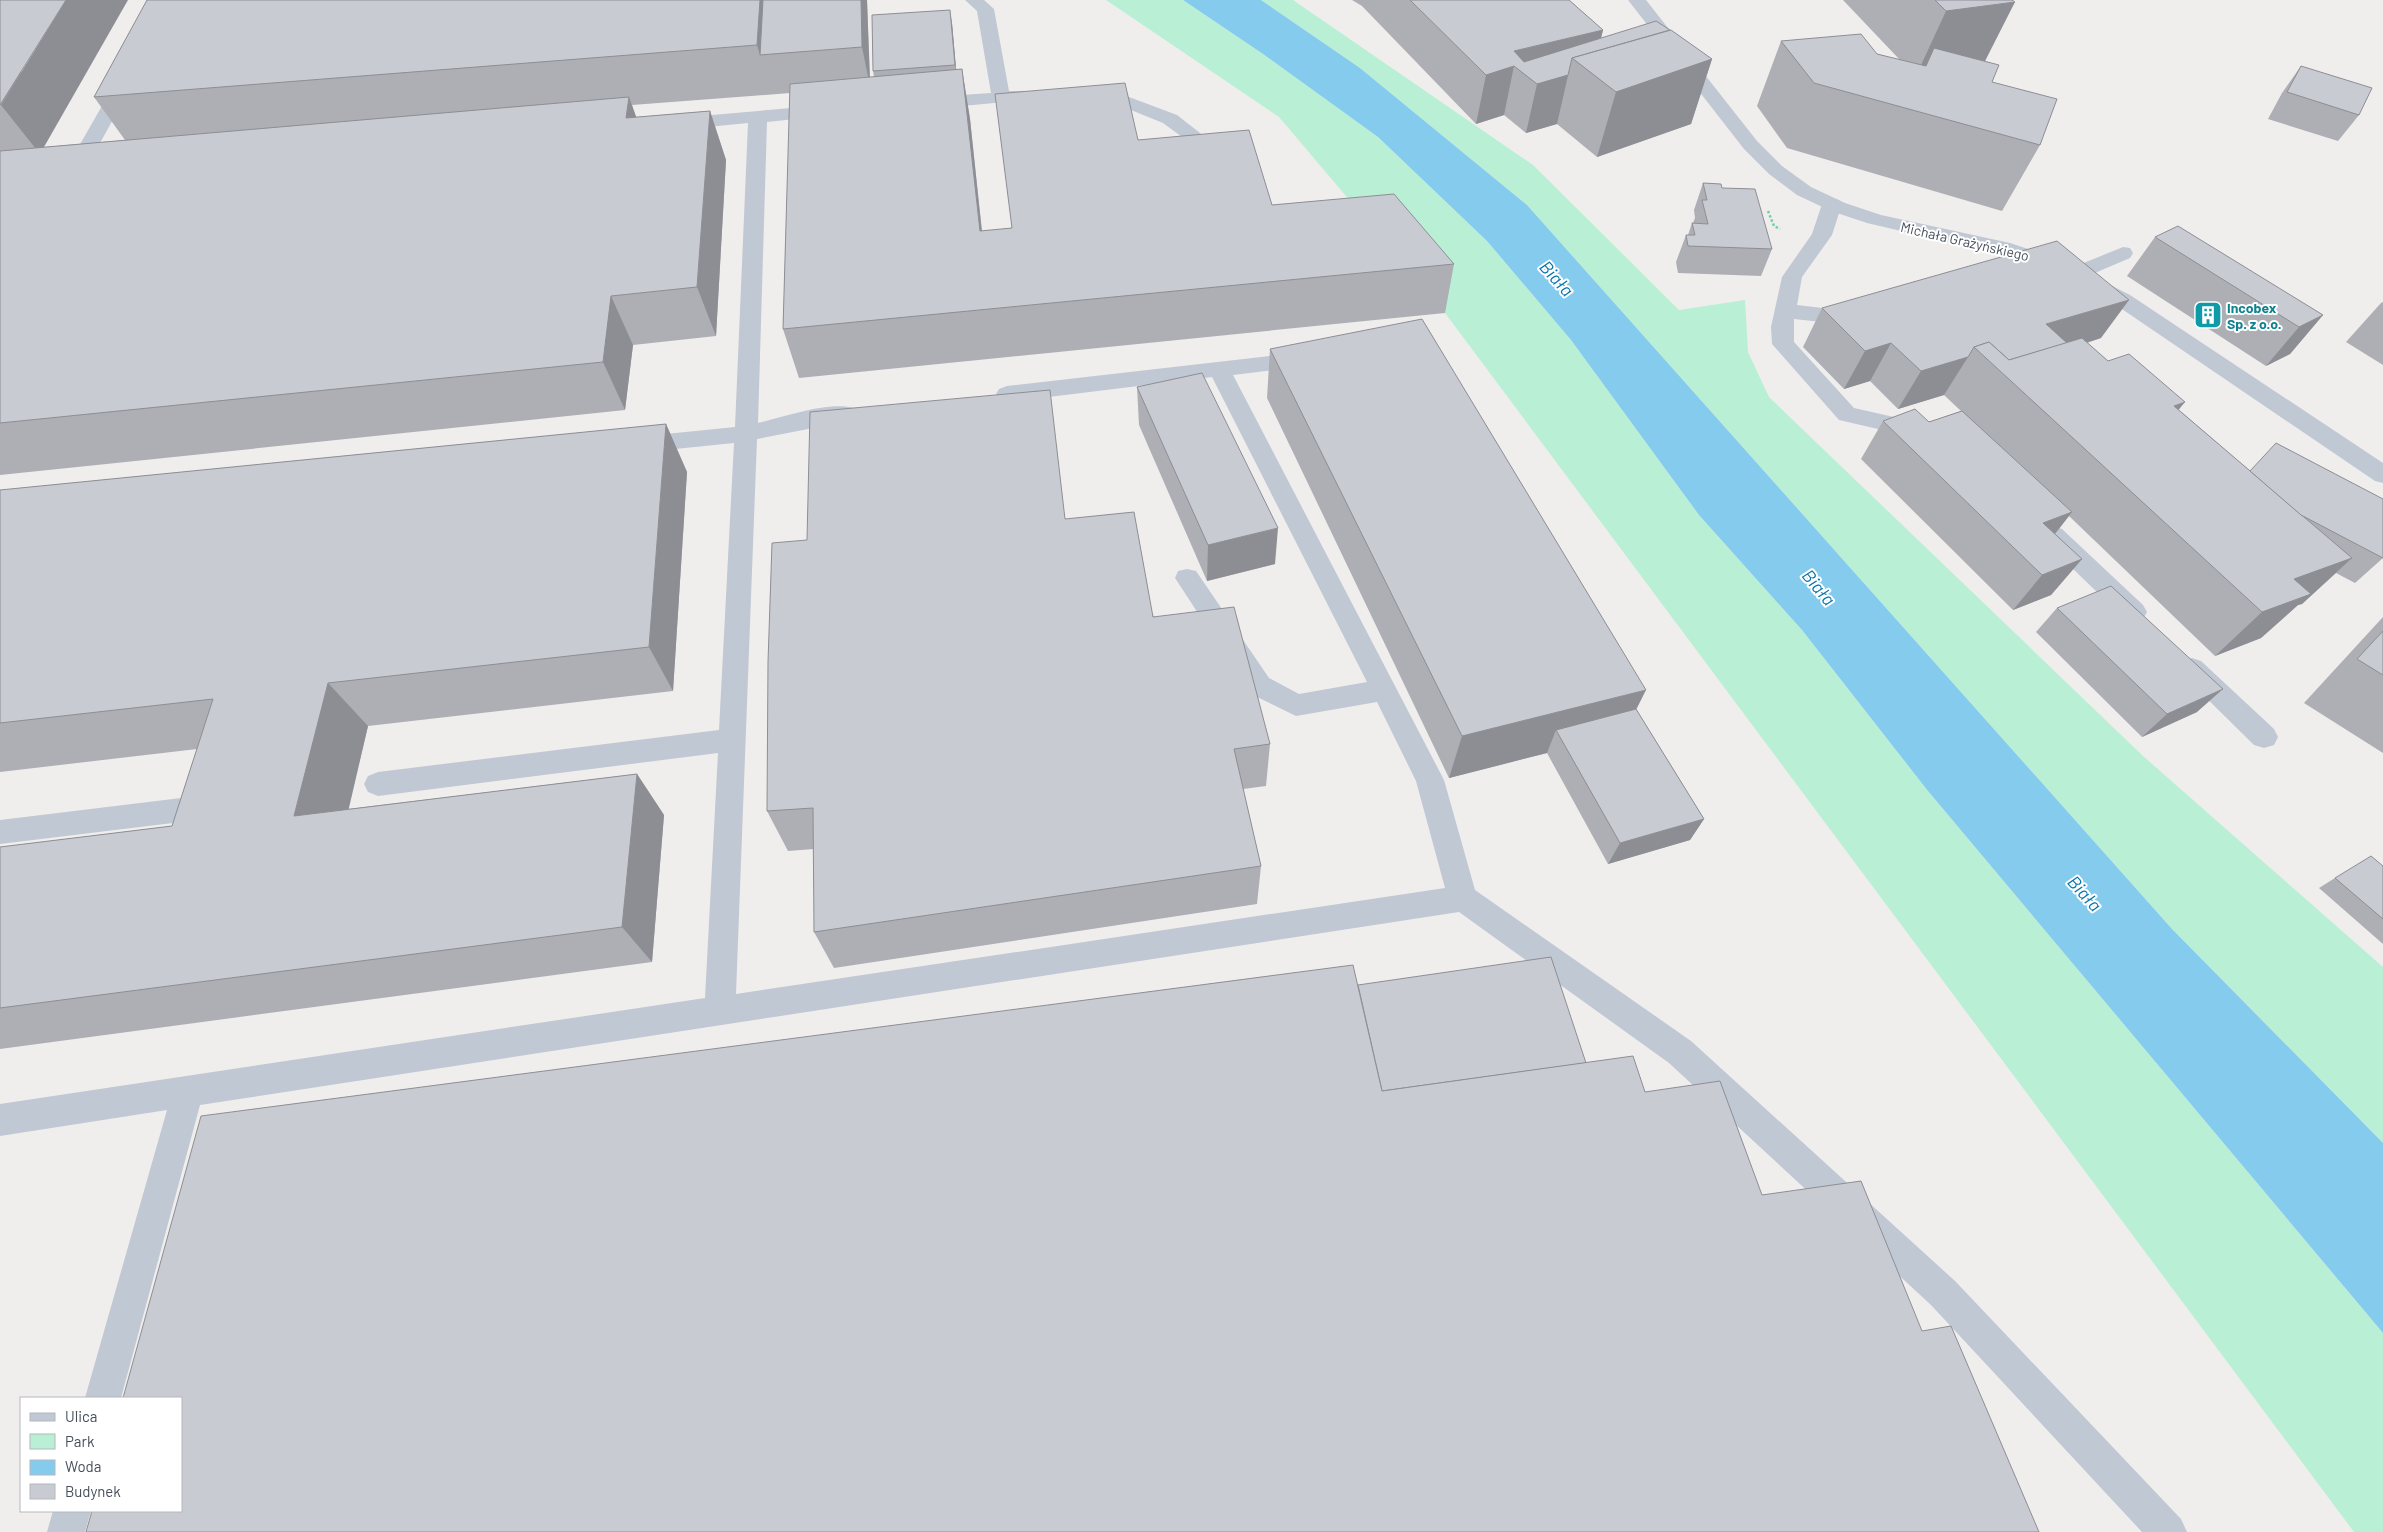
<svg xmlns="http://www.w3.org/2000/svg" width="2383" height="1532" font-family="Barlow,sans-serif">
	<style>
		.green { fill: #b9f0d5 }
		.water { fill: #85cbee }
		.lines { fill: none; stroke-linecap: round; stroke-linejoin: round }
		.path { stroke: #70cfac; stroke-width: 2.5; stroke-dasharray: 2.5 2; stroke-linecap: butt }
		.service { fill: #c0c8d3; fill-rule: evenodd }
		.minor { fill: #c0c8d3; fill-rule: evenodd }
		.wall { fill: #adafb5 }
		.shaded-wall { fill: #8d8e94 }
		.building { fill: #c9cbd3; stroke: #8d8e94 }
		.labels { text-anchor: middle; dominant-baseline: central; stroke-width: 4; stroke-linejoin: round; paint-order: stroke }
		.far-street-label { font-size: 14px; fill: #454e5b; stroke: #fff }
		.far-culture-label { font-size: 14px; font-weight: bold; fill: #0d838f; stroke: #fff; text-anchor: start }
		.water-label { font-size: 18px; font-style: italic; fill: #0774ac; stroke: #fff }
	</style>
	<rect width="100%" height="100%" fill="#f0eded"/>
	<g class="green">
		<path d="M1106,0H1183L1263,54L1378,137L1487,241L1571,340L1699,515L1802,630L1928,791L2383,1333V1532H2354L1445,313L1279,117Z"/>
		<path d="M1261,0H1293L1533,165L1679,310L1745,300L1748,352L1769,397L2143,756L2383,967V1143L2172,929L1527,205L1360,68Z"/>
	</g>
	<path class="water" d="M1183,0H1261L1360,68L1527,205L2172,929L2383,1143V1333L1928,791L1802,630L1699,515L1571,340L1487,241L1378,137L1263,54Z"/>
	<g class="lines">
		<path class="path" d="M1768,211L1774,226L1780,229"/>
		<g class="service">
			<path d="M965,0H984L994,9L1009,91H1038L1041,95L1038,99L931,109L924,107L922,103L924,99L931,97L991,93L977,11Z"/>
			<path d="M124,78L130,79L133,83L82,176L79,180L72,182L65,180L62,176L115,83L118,79Z"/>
			<path d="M1093,94L1129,97L1177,115L1214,144L1211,148L1204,150L1197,148L1163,123L1126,108L1086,104L1084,100L1086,96Z"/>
			<path d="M826,105L833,107L835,111L833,115L767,122L758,423C784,417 828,401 854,408L857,414L854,420L757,439L736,994L1445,888L1416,781L1377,702L1296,716L1251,694L1175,578L1178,571L1187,569L1196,571L1269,678L1299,694L1367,682L1212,377L1007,402L999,399L996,394L999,389L1007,386L1305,352L1313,354L1316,359L1313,364L1305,366L1233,375L1444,780L1475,890L1691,1041L1955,1281L2181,1519L2187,1532H2142L1931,1305L1669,1063L1459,912L200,1105L121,1398H85L167,1110L0,1136V1104L705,998L718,753L378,796L368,792L364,784L368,776L378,772L719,730L734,443L636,453L628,451L624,445L628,439L636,437L735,427L748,123L677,130L670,128L668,124L670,120L677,118Z"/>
			<path d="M1832,198L1839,200L1842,204L1832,235L1802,277L1797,305L1831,309L1855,302L1863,304L1866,309L1863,314L1831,323L1794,319V342L1854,408L1925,424L1928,430L1925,436L1917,438L1839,420L1772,344L1771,327L1782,277L1812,234L1822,204L1825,200Z"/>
			<path d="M2123,247L2130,248L2133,253L2130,258L2076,281L2069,279L2066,274L2069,269Z"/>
			<path d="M2053,526L2062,529L2143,605L2147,612L2143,619L2134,622L2125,619L2044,541L2041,535L2044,529Z"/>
			<path d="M2192,658L2201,661L2274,729L2278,737L2274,745L2264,748L2254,745L2183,675L2179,668L2183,661Z"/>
			<path d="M214,794L224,798L228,806L224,814L214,818L0,844V820Z"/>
			<path d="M53,1511H91L85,1532H47Z"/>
		</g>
		<g class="minor">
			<path d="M1628,0H1646L1757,141L1782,166L1811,187L1845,203L1881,215L2010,243L2061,260L2064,265L2061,270L2054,272L2004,255L1867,223L1831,211L1797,195L1769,174L1744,149Z"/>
			<path d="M2095,277L2130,295L2383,463V483L2375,481L2116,305L2088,289L2085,284L2088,279Z"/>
		</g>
	</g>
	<g class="wall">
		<path d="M0,0L44,147L125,140L94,97L147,0H867L870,77H874L873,71L952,23L956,70L962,69L970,119L982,231L1012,228L1138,140L1272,205L1454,264L1445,313L799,378L783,329L790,93L632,105L636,117L710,111L726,160L716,336L633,345L625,410L0,475Z"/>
		<path d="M1352,0H1569L1603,30L1601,38L1712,59L1691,124L1597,157L1557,124L1526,133L1504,115L1476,124L1362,6Z"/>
		<path d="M1843,0H2012L1985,61L1992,82L2040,145L2002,211L1787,148L1757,106L1781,41L1877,54L1900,60Z"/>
		<path d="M2301,66L2359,115L2338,141L2268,119L2282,93Z"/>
		<path d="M1703,183L1722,188L1772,249L1761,276L1678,273L1676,262L1686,235H1688L1692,223H1693L1695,218L1694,210Z"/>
		<path d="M2155,237L2323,315L2290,354L2266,366L2127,276Z"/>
		<path d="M2383,302V365L2346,342L2381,303Z"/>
		<path d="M1822,308L2101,338L2087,343L2108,361L2179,410L2250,471L2383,558L2355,583L2336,573L2302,604L2298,605L2261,638L2215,656L2069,516L2055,534L2082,559L2051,595L2013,610L1861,459L1883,421L1929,422L1961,411L1944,395L1898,409L1870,381L1844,389L1803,347Z"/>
		<path d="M1270,349L1636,709L1704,819L1690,840L1608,864L1547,753L1449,778L1267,398Z"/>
		<path d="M1137,387L1275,564L1207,581L1139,425Z"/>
		<path d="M666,424L687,472L673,691L368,726L348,809L637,774L664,815L652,962L0,1049V847L172,826L197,749L0,772V490Z"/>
		<path d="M1065,519L1270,744L1266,786L1243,789L1261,866L1257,904L834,968L814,932V849L788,851L767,811Z"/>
		<path d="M2057,608L2197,712L2142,737L2036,632Z"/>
		<path d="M2383,617V753L2304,703Z"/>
		<path d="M2383,866V944L2319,888L2335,878Z"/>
	</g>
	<g class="shaded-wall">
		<path d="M66,0H128L40,154L1,105Z"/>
		<path d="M760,0H775L760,55L757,45Z"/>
		<path d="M861,0H867L870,86L862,47Z"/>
		<path d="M2015,2L1982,67L1916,76L1946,11Z"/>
		<path d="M950,10L952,23L957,79L955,65Z"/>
		<path d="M1603,30L1594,67L1712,59L1691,124L1597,157L1616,92L1572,58L1557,124L1526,133L1537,84L1514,66L1504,115L1476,124L1486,75L1514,51Z"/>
		<path d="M962,69L970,119L987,281L980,231Z"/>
		<path d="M629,97L647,147L626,118Z"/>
		<path d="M710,111L726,160L716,336L697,287Z"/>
		<path d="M611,296L633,345L625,410L603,362Z"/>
		<path d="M2129,300L2101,338L2021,363L2046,324Z"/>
		<path d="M2323,315L2290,354L2266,366L2299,327Z"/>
		<path d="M1891,343L1870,381L1844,389L1865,351Z"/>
		<path d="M1968,357L1944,395L1898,409L1921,371Z"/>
		<path d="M2185,402L2146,450L2174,406Z"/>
		<path d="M666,424L687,472L673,691L649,647Z"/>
		<path d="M2072,512L2043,549V523Z"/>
		<path d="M1278,528L1275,564L1207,581L1208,545Z"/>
		<path d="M2352,558L2302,604L2298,605L2261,638L2215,656L2262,612L2294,579Z"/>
		<path d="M2082,559L2051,595L2013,610L2042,575Z"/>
		<path d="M328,683L368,726L338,855L294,816Z"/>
		<path d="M2223,689L2197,712L2142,737L2167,714Z"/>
		<path d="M1646,690L1625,732L1556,730L1547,753L1449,778L1462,736Z"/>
		<path d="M637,774L664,815L652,962L622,927Z"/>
		<path d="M1704,819L1690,840L1608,864L1620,843Z"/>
	</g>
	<g class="building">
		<path d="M0,0H66L0,105Z"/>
		<path d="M147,0H760L757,45L94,97Z"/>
		<path d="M763,0H861L862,47L760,55Z"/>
		<path d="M1410,0H1569L1603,30L1514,51L1524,62L1656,21L1670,30L1572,58L1568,75L1537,84L1514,66L1486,75Z"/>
		<path d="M1935,0H2012L2015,2L1946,11Z"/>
		<path d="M950,10L955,65L873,71L872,15Z"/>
		<path d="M1671,30L1712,59L1616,92L1572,58Z"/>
		<path d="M1861,34L1877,54L1926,66L1934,48L1999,65L1992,82L2057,99L2040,145L1814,83L1781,41Z"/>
		<path d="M2301,66L2372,88L2359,115L2287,92Z"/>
		<path d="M962,69L980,231L1012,228L995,94L1125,83L1138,140L1249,130L1272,205L1394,194L1454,264L783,329L790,84Z"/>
		<path d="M629,97L626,118L710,111L697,287L611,296L603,362L0,423V151Z"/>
		<path d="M1703,183L1721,184L1722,188L1755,189L1772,249L1688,246L1686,235H1695L1692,223L1708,224L1702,200H1707Z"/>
		<path d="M2178,226L2323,315L2299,327L2155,237Z"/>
		<path d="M2057,241L2129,300L2046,324L2067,343L2009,360L1989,342L1974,347L1968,357L1921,371L1891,343L1865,351L1822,308Z"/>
		<path d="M1422,319L1646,690L1462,736L1270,349Z"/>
		<path d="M2082,338L2108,361L2129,354L2185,402L2174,406L2352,558L2294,579L2311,594L2262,612L1974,347L1989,342L2009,360Z"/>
		<path d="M1202,373L1278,528L1208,545L1137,387Z"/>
		<path d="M1050,390L1065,519L1134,512L1153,617L1234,607L1270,744L1234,749L1261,866L814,932L813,808L767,811L768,662L772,543L807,540L810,412Z"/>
		<path d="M1915,409L1929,422L1962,411L2072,512L2043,523L2082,559L2042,575L1883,421Z"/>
		<path d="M666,424L649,647L328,683L294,816L637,774L622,927L0,1008V847L172,826L213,699L0,723V490Z"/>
		<path d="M2276,443L2383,499V558L2301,515L2250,471Z"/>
		<path d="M2111,586L2223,689L2167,714L2057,608Z"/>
		<path d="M2383,631V675L2357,659Z"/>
		<path d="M1636,709L1704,819L1620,843L1556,730Z"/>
		<path d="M2371,856L2383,866V919L2335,878Z"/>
		<path d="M1551,957L1586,1063L1382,1091L1358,985Z"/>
		<path d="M1353,965L1382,1091L1633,1056L1645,1092L1720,1081L1762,1195L1861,1181L1922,1331L1951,1326L2039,1532H86L92,1511H181V1398H123L201,1116Z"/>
	</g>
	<defs>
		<symbol id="building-square" viewBox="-11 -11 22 22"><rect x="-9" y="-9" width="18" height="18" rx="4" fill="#0f9aa8" stroke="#fff"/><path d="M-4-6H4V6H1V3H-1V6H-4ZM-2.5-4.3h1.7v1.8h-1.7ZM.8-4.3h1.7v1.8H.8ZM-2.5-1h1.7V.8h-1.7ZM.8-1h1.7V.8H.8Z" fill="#fff"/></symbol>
	</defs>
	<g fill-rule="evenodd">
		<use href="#building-square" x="2192" y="299" width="32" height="32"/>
	</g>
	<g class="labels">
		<g class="far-street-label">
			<text transform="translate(1965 241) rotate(13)">Michała Grażyńskiego</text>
		</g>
		<g class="far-culture-label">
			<text x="2227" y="307">Incobex<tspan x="2227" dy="16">Sp. z o.o.</tspan></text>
		</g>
		<g class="water-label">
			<text transform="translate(1557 278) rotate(48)">Biała</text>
			<text transform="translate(1819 587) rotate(50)">Biała</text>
			<text transform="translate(2085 893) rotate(48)">Biała</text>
		</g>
	</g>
	<rect x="20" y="1397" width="162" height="115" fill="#ffffff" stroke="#b5b8bd"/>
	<rect x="30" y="1413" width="25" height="8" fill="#c0c8d3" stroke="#b5b8bd"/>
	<text x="65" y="1422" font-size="15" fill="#454e5b">Ulica</text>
	<rect x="30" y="1434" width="25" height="15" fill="#b9f0d5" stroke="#b5b8bd"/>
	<text x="65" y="1447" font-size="15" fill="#454e5b">Park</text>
	<rect x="30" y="1460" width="25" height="15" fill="#85cbee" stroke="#b5b8bd"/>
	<text x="65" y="1472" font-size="15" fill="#454e5b">Woda</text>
	<rect x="30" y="1484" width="25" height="15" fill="#c9cbd3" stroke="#b5b8bd"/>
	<text x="65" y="1497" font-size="15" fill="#454e5b">Budynek</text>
</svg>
